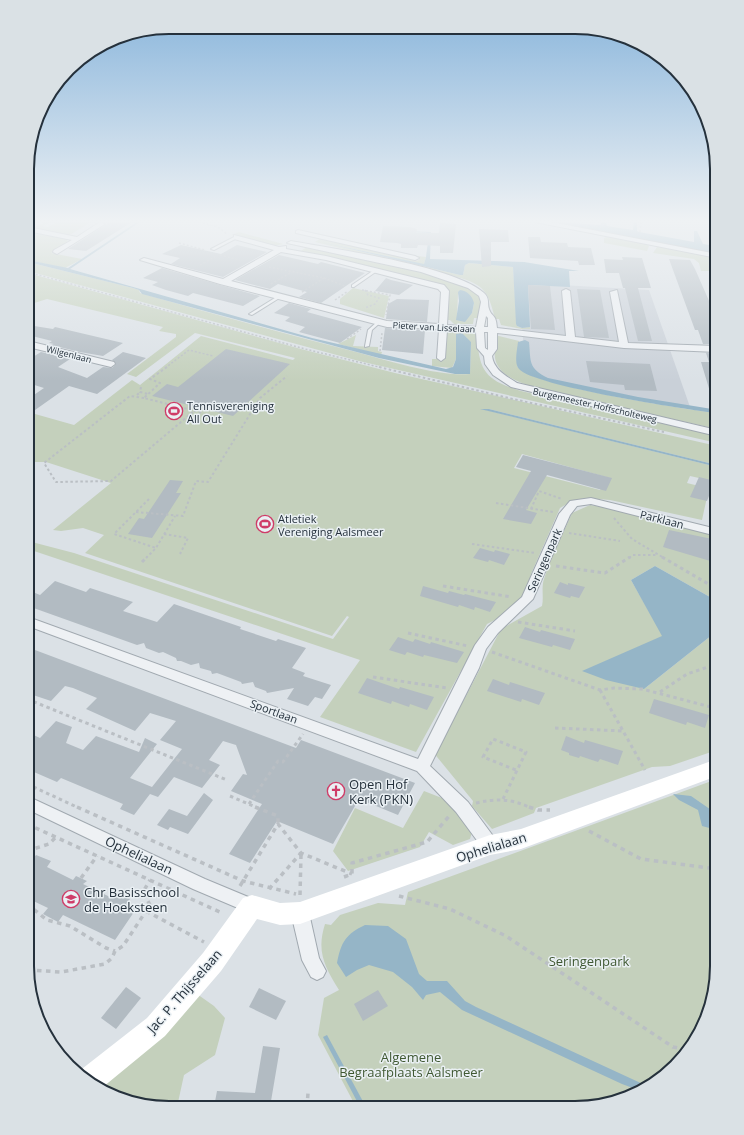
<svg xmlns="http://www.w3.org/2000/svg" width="744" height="1135" font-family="'Open Sans',sans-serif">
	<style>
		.built { fill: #c9d0d8 }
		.green { fill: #c4d0bc; fill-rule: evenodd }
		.water { fill: #95b5c7 }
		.building { fill: #b2bbc2 }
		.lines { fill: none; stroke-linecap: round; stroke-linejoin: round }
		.lane-casing { stroke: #a1a9b0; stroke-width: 2 }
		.street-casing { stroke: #a1a9b0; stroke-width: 2 }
		.path-far3 { stroke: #babfc4; stroke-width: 1.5; stroke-dasharray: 2 2; stroke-linecap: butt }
		.path-far2 { stroke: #babfc4; stroke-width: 2; stroke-dasharray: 2.5 2.5; stroke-linecap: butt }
		.path-far1 { stroke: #babfc4; stroke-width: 3; stroke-dasharray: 3.5 3.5; stroke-linecap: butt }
		.path { stroke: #babfc4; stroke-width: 3.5; stroke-dasharray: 4.5 4.5; stroke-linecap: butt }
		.lane { fill: #eef1f4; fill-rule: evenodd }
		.street { fill: #eef1f4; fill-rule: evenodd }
		.secondary { fill: #fff; fill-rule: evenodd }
		.labels { text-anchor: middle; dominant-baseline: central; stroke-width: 3; stroke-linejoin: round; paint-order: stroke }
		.far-street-label { font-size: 9px; fill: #25313c; stroke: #eaf0f4 }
		.poi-label { font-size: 11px; fill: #25313c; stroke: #eaf0f4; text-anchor: start }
		.street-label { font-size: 11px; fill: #25313c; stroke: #eaf0f4 }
		.near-poi-label { font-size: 13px; fill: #25313c; stroke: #eaf0f4; text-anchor: start }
		.near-street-label { font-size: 13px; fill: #25313c; stroke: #eaf0f4 }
		.near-park-label { font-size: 13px; fill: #3f5832; stroke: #eaf0f4 }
		.rim { fill: none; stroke: #25313c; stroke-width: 2 }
	</style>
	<rect width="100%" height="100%" fill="#dbe1e6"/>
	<path class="built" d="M519,279L561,285L649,290L690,407L632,398L545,379L525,369Z"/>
	<g class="green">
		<path d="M46,222H51L42,226L48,227L57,222H91L68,236L33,228Z"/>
		<path d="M28,231L67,238L68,243L51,253L82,259L65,268L28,260V237L32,235L28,234Z"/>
		<path d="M239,232L283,244C271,249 245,236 231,235Z"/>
		<path d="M607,237L646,244L649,246L647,251L604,243V238Z"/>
		<path d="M321,238L416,261L419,260L418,256L426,257L424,264H421L322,242L460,275H463L465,265L469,263L513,267L517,326L522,328L530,327V329H522L501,325L499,319H495C488,288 482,284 451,275L315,242Z"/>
		<path d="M307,247L444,278C455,282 482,289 481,306C481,310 479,314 478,318H474L473,324H454L450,320H447L449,290L443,285L299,252ZM458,294L474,303L472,313L467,318L457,317Z"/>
		<path d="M657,247L717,257V271H701L699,263L694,259L653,253Z"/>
		<path d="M28,262L133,288L139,290L140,293C213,314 286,334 360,353C389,361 441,377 470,374L471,342L468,341L466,337L456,334V359L452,368L432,366V359H444L447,332C456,327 469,330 477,335C479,371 485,380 521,391L717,436V443L359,361L28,271Z"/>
		<path d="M28,273L301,349L395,373L717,446V465L489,409H482L717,467V482L690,476L687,483L711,489L707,497L702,520L610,500L586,498L572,501L560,508L531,574L528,587L519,608L487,624L416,752L320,717L360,660L28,549V541L74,553L333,639L349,617L347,616L332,636L85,553L104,535L83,528L61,531L53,530L111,483L46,462H28V412L74,425L132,380L140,385L201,336L293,360L295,358L195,333L136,377L127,374L176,337V334L159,331L163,327L47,299L28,305ZM522,454L610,478H607L600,490L514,468Z"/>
		<path d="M353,288L389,296L384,318L340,304V299Z"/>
		<path d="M356,335L353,346L378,347V351L382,352L381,355L338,344Z"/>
		<path d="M495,335L519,341L517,366C526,385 689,410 717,413V429L544,390C527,385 498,378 495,358C494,351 496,343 495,335Z"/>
		<path d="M590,505L602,507L717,534V601L655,566L631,580L663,636L644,689L717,631V750L670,766L652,767L536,808L534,813L492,829L472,806L473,801L433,752L446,734L501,629L542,606C544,597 541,588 544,579C551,556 563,534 572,513Z"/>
		<path d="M717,779V975L706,1020L688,1052L629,1097L575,1108L356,1107L318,1035L324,998L339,990C325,967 316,952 325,924L331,925L340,915L378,903L405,905L408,892Z"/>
		<path d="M424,791L447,800L472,832L470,839L453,845L429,832L420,847L348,871L333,851L355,808L403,828Z"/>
		<path d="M197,994L214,1006L225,1018L215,1055L184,1075L177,1107H151L100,1084Z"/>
	</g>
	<g class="water">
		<path d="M137,222H140L70,269L312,338L446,369L453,367L456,359V334L462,333L471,342L470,374H455L379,358L142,294L139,290L133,288L28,262V260L68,268Z"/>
		<path d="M553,222L601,225V222H606L607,226L633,230L634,222H637V231L639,232L694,242V231H697L703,244L717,246V254Z"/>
		<path d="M386,230L431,232L430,259L524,262L579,271H569L570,287L528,285L530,327L522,328L517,326L516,324L513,267L469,263L465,265L463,275H460L321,242L424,264L426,257L429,233L383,231Z"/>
		<path d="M460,290C467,291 472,295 474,303L472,313L465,322L456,320L459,301L458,292Z"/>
		<path d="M525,340L529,342C531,362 528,368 548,378L638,397L712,409L717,411V413C688,410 533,386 519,369C514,364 517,350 518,342Z"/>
		<path d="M480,409H489L717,465V467Z"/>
		<path d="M655,566L717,601V631L644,689L606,680L582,671L662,636L631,580Z"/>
		<path d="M673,794L691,796L717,814V830L702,826L698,810L679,800Z"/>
		<path d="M365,925L388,926L406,939L419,974L427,981H447L465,1001L476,1007L645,1085L638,1090L622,1084L462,1010L440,992L426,995L423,1000L412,987L393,972L369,965L357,970L346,977L337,963C341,942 346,934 365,925Z"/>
		<path d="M327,1035L366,1107H360L323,1037Z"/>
	</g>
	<g class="building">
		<path d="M110,222H132L86,251L68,249Z"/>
		<path d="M440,223L456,224L453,253H440V246L418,245L417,248H401V244L397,243L380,242L383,226L410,227L417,229L416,233H439Z"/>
		<path d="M479,229L508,230L509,242H491V266L482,267Z"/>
		<path d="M528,237H540L541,242L567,243L568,247L591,248L595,265H579L578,261L530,258Z"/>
		<path d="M181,245L221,254L237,245L267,252L223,277L171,264L180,258L162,254Z"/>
		<path d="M279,255L318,264L321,262L365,273L321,303L299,297L307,292L278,284L270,289L235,280Z"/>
		<path d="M622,257L642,258L651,288H638L652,341H638L625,288H623L619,273H606L604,259L623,260Z"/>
		<path d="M669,259L690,260L695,269L717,319V344H703L698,330H695Z"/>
		<path d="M162,268L220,285L260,296L243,306L193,293L188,296L166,290L152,285L158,282L143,278Z"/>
		<path d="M386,278L391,280L413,285L399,295L375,291Z"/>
		<path d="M528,285L550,286L555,330L531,329Z"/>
		<path d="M577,289L600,290L609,338L584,337Z"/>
		<path d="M397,299L429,300L427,322L386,319L388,304Z"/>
		<path d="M289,303L311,309L307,312L362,327L340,343L299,332L305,327L285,321L290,317L274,313Z"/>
		<path d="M28,325L53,329L55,327L123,343L103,356L80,352L51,345L54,344L49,343L52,341L28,335Z"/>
		<path d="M385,328L425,330L423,354L382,350Z"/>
		<path d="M226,349L290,364L233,416L152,396L167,384L178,387Z"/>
		<path d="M41,352L70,359L58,367L87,378L103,367L112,368L116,364L112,360L123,352L146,358L97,394L69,386L28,415V399L44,388L28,383V360Z"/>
		<path d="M706,353L717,354V404L714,405L701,362H709Z"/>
		<path d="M586,361L650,364L657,391L625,390L624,385L590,382Z"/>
		<path d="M523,455L612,478L606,491L547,475L526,510L537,513L531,524L503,519L531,471L516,467Z"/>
		<path d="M699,477L715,481L707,501L690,497Z"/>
		<path d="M170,480L183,481L176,493H181L152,538L128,534L139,518L144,519Z"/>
		<path d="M669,530L717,540V563L663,547Z"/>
		<path d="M480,548L494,552L495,550L510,554L504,565L489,560L488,562L473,558Z"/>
		<path d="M55,581L86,592L90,588L133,602L123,611L157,622L174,604L241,627L240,629L276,641L278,639L306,648L292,668L305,673L303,676L331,685L322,699L315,697L308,706L287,699L294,688L267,693L266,691L255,687L253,682L242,684L241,682L217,673L212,674L211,671L200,668L199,663L191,665L181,661H177L176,658L163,652L159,653L146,648L144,643L137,645L28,606V590L40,595Z"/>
		<path d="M560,582L568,585V583L585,587L579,598L571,596L570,598L554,593Z"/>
		<path d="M423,586L448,593L449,591L464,595L465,594L496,602L490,612L475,607L474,610L459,605L458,607L420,596Z"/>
		<path d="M525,627L540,632L541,630L575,639L570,650L553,645L552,647L519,638Z"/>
		<path d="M398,637L413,642L415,639L430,644L431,642L464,652L457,663L424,655L423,657L407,652L405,655L389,650Z"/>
		<path d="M27,647L296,748L301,740L415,783L398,815L359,799L333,844L277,821L250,863L229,854L262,804L231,791L243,774L247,775L236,745L223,741L209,760L220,765L202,788L174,777L158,797L150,794L134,815L120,809L123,804L61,778L57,782L27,769V732L40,738L56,721L72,727L66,743L83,750L96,736L139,752L145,738L157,744L130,778L152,787L182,749L160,740L176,721L150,713L135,731L86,709L97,698L73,688L65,686L51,701L27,693Z"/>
		<path d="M367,678L399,689L400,687L434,697L427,710L410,704L409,707L392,701L391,704L358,693Z"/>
		<path d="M493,679L509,685L510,682L545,693L539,705L522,699L521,702L487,691Z"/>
		<path d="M654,699L709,715L705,728L687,722L686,725L649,713Z"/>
		<path d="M566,736L584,743L585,740L623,751L618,765L600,759L598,762L580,756L579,758L569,755V753L561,750Z"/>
		<path d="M204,793L213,800L188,834L170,827L168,830L157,825L169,809L187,816Z"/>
		<path d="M36,855L51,861L47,867L73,880L76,876L87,881L83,884L110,897L114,892L130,899L126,904L136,909L115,940L63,915L58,922L43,914L48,908L27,898V858L32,860Z"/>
		<path d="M126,987L141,998L116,1029L101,1018Z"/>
		<path d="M259,988L286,1001L276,1020L249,1007Z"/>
		<path d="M378,990L388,1006L363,1021L354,1004Z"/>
		<path d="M263,1046L280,1048L270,1107H214L217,1091L255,1093Z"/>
	</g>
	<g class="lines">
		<defs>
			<g id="lane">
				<path d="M236,236L239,237L214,250L211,249Z"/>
				<path d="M374,270L377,271L354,287H352V285Z"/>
				<path d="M278,296L281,297L252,315L249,314Z"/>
				<path d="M378,321L381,322L372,330L369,346L365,347V346L368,330Z"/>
				<path d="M717,507V518L713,517L712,516L714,509Z"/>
			</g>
			<g id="street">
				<path d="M100,222L105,224L57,254L53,252L54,250L72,240L28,231V227L77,237Z"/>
				<path d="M535,222H551L717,254V258Z"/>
				<path d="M298,230L415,256L419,258L415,260L296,233V231Z"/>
				<path d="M234,235L279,247L286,246V249L326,256L444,285L449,291L447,325L476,327L481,302L479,296L468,288L421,272L287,243L291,241C334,249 455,266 484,293C490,298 487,304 489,309C492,318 496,313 497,328L566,336L562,291L566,289L570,291L575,337L619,342L610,292L617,290L628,343L717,346V352L624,348L497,333V349L492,356C494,370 506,376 517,383L717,430V436L511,387L493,375L485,364L484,356L477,348L476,332L447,330L445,358L441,361L437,358L439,329L387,327L220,284L140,260L144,258L223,279L274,250L234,239ZM281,252L326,260L438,289L441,292L439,324L387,321L231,281ZM486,316L488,318V327H484ZM484,332H488V350L485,348Z"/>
				<path d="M28,341L114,362L115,364L111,367L28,347Z"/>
				<path d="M591,498L717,529V536L591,504L577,506L570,515L533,599L498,633L486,649L479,668L430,766L468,802L496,840L498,845L496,850L490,852L484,850L456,812L417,771L28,626V617L418,759L475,645L488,627L522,597L559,514L570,501Z"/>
				<path d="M27,796L205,879L258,901L261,906L258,911L252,914L193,889L27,809Z"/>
				<path d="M300,905L306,907L309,913L319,958L326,971L323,977L317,980L311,977L302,960L291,913L294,907Z"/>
			</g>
		</defs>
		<use href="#lane" class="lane-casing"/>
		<use href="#street" class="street-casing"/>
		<g class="path-far3">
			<path d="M199,222L218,227L227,234"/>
			<path d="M640,232L641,222"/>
			<path d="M179,243L205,250"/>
			<path d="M220,255L240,260"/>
			<path d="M200,265L215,257"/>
			<path d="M269,267L324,278L345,286"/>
			<path d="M28,272L305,349L383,368"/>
			<path d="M271,284L290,273"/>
			<path d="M362,290L390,295L386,315"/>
			<path d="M365,290L368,295L379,298L375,304L365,308"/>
			<path d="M302,292L324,278"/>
			<path d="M335,300L348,291"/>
			<path d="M347,339L361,329"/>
			<path d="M380,351L382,333"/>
			<path d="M165,368L189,350L213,356"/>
		</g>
		<g class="path-far2">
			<path d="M167,367L150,379L160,383L144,398L203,413"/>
			<path d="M379,367L513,399L664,432"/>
			<path d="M141,387L140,392L148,394"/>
			<path d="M137,395L140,392"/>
			<path d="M144,398L130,396L44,463L56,482L111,481L194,411"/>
			<path d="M149,499L114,534L156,548"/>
			<path d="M496,503L553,512"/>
			<path d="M531,509L539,491L562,499"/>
			<path d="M136,512L183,516L196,481L208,482L260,398L287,376"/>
			<path d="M614,518L632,539L664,558"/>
			<path d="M569,533L620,541"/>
			<path d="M164,534L188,538L180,554"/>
			<path d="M472,544L535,553"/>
			<path d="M146,558L156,548L175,516"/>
			<path d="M629,558L633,555H657"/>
		</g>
		<g class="path-far1">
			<path d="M662,557L717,589"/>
			<path d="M142,562L147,557"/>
			<path d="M556,566L605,573L630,557"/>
			<path d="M443,586L512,597"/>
			<path d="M518,622L575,631"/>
			<path d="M408,633L468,646"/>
			<path d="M492,652L600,690L614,688L642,689L711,707L717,711"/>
			<path d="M373,677L447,688"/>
			<path d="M600,690L645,770"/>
			<path d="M660,692L687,674L717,664"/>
			<path d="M27,699L227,780"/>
			<path d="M555,728L624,731"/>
			<path d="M27,784L79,808"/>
			<path d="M230,796L258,808"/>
			<path d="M503,799L526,752L493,739L483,757L516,770"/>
			<path d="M476,803C496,798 513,799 531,808"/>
			<path d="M249,804L278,761L283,762L303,734"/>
		</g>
		<g class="path">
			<path d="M77,807L243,881L296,894"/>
			<path d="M255,807L278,816V824"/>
			<path d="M529,807L538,810H550"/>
			<path d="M27,824L222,913"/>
			<path d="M589,831L641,859L717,869"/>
			<path d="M27,851L49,844L56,837"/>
			<path d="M344,877L352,874V863L427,842L450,815"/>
			<path d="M81,878L97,856"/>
			<path d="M240,886L278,824L301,853L352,874"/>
			<path d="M269,889L301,853"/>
			<path d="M300,895L301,854"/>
			<path d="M399,896L450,909L506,936L673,1047L689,1050"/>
			<path d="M27,904L47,920L70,926L106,948L115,951"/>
			<path d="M146,911L204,942"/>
			<path d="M28,970L61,972L105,964L112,958L115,951L123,946L150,905L143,892L150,880"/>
			<path d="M307,1107L308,1093"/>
		</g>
		<use href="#lane" class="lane"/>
		<use href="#street" class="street"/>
		<path class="secondary" d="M717,759V776L521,849L490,855L300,924L280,925L257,919L221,971L165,1036L103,1087L83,1079L78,1072L147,1018L203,953L243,898L252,895L280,903L300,902L490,835L521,829Z"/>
	</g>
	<linearGradient id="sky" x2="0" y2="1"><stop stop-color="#87b4db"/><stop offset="0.58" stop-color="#eff2f4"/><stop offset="1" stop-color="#eff2f4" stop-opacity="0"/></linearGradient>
	<rect width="744" height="381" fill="url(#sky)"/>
	<defs>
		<symbol id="stadium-ring" viewBox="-11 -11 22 22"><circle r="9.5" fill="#eaf0f4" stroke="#cf3c68" stroke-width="1.5"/><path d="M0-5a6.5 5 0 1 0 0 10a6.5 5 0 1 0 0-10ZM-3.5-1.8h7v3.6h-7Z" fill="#cf3c68"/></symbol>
		<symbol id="church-ring" viewBox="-11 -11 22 22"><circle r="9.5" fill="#eaf0f4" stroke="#cf3c68" stroke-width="1.5"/><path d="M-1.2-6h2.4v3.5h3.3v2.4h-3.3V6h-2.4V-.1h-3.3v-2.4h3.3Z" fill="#cf3c68"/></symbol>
		<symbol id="school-ring" viewBox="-11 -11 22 22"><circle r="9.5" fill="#eaf0f4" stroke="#cf3c68" stroke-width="1.5"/><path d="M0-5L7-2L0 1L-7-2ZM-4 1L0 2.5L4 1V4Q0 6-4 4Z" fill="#cf3c68"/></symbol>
	</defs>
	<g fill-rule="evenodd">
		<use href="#stadium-ring" x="164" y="401" width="20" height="20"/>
		<use href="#stadium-ring" x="255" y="514" width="20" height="20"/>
		<use href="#church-ring" x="326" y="781" width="20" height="20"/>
		<use href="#school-ring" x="61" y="889" width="20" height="20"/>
	</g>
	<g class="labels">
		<g class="far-street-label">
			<text transform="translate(434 327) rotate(3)">Pieter van Lisselaan</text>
			<text transform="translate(69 354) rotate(14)">Wilgenlaan</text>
			<text transform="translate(595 405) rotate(13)">Burgemeester Hoffscholteweg</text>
		</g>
		<g class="poi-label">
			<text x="187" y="405">Tennisvereniging<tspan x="187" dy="13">All Out</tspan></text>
			<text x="278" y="518">Atletiek<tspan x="278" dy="13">Vereniging Aalsmeer</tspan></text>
		</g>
		<g class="street-label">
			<text transform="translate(662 519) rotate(14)">Parklaan</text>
			<text transform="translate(544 560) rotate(-66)">Seringenpark</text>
			<text transform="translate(274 711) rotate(20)">Sportlaan</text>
		</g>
		<g class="near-poi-label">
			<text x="349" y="784">Open Hof<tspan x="349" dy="15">Kerk (PKN)</tspan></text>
			<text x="84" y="892">Chr Basisschool<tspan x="84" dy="15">de Hoeksteen</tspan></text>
		</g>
		<g class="near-street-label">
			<text transform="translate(491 847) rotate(-17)">Ophelialaan</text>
			<text transform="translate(139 855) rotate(25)">Ophelialaan</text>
			<text transform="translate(184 991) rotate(-49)">Jac. P. Thijsselaan</text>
		</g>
		<g class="near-park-label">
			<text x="589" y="961">Seringenpark</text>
			<text x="411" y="1057">Algemene<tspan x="411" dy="15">Begraafplaats Aalsmeer</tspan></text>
		</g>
	</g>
	<path d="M0 0H744V1135H0ZM169 34H575A135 135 0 0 1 710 169V966A135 135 0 0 1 575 1101H169A135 135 0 0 1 34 966V169A135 135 0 0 1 169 34Z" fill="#dae1e5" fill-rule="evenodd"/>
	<path class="rim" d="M169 34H575A135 135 0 0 1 710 169V966A135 135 0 0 1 575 1101H169A135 135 0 0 1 34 966V169A135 135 0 0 1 169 34Z"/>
</svg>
